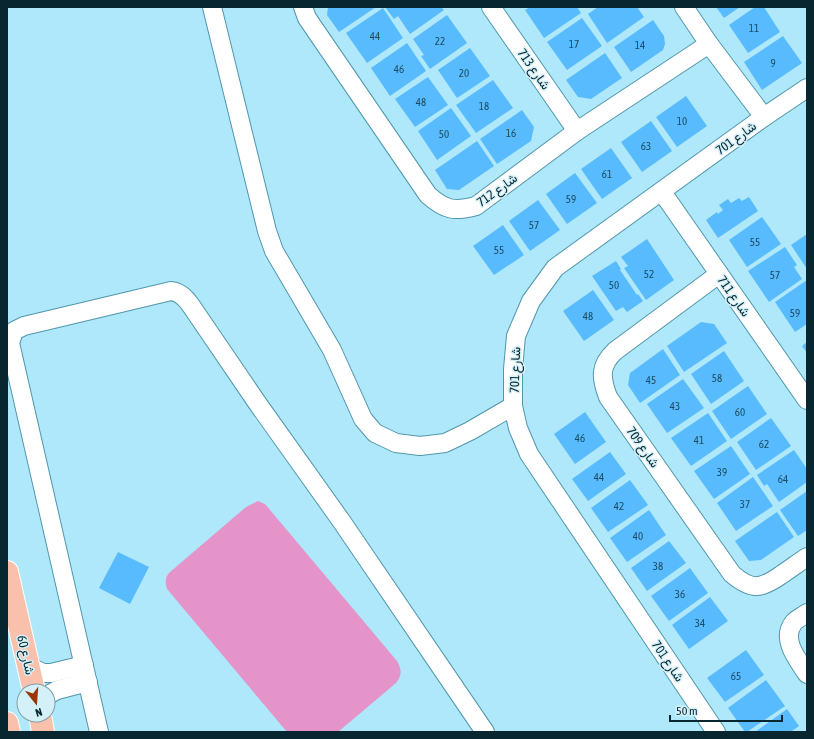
<svg xmlns="http://www.w3.org/2000/svg" width="814" height="739" font-family="'Asap Condensed',Vazirmatn,sans-serif">
	<style>
		.green { fill: #e494c9 }
		.building { fill: #58bbfd }
		.lines { fill: none; stroke-linecap: round; stroke-linejoin: round }
		.minor-casing { stroke: #5097ad; stroke-width: 20 }
		.major-casing { stroke: #fff; stroke-width: 24 }
		.minor { stroke: #fff; stroke-width: 18 }
		.major { stroke: #f9c1ac; stroke-width: 22 }
		.labels { text-anchor: middle; dominant-baseline: central; stroke-width: 3; stroke-linejoin: round; paint-order: stroke }
		.number-label { font-size: 11px; fill: #1b4b62 }
		.street-label { font-size: 13px; fill: #07262f; stroke: #d4f0f9 }
	</style>
	<rect width="100%" height="100%" fill="#afe8fa"/>
	<path class="green" d="M258,501L265,504L397,661C402,670 402,675 396,683L338,732H287L167,589C165,582 165,577 170,572L246,507Z"/>
	<g class="building">
		<path d="M328,7H376L339,32L327,15Z"/>
		<path d="M385,7H441L444,10L410,34L398,16L394,19Z"/>
		<path d="M530,7H577L581,13L544,38L525,10Z"/>
		<path d="M598,7H637L644,17L607,43L588,14Z"/>
		<path d="M716,7H740L724,18Z"/>
		<path d="M755,7H764L780,32L748,53L729,25Z"/>
		<path d="M383,8L403,38L367,63L346,33Z"/>
		<path d="M447,15L467,43L430,69L421,56L424,55L413,39Z"/>
		<path d="M582,18L602,46L567,70L547,42Z"/>
		<path d="M653,20L664,36L665,44L663,50L631,72L614,47Z"/>
		<path d="M783,36L802,63L762,90L744,62Z"/>
		<path d="M407,43L426,71L390,96L371,68Z"/>
		<path d="M470,48L490,76L457,98L438,70Z"/>
		<path d="M605,53L622,78L591,99L578,97L566,80Z"/>
		<path d="M428,77L448,105L415,127L395,99Z"/>
		<path d="M493,80L513,108L476,133L456,105Z"/>
		<path d="M686,96L707,126L677,147L656,117Z"/>
		<path d="M451,108L471,136L437,160L418,131Z"/>
		<path d="M522,110L534,127L531,141L497,164L480,139Z"/>
		<path d="M651,121L672,151L642,172L621,142Z"/>
		<path d="M477,141L494,166L459,190L447,189L435,170Z"/>
		<path d="M611,148L632,178L602,199L581,169Z"/>
		<path d="M575,173L597,203L567,224L546,194Z"/>
		<path d="M749,197L758,211L718,238L706,220L717,212L718,214L723,210L719,205L728,199L731,203L739,198L742,201Z"/>
		<path d="M538,200L560,230L530,251L509,221Z"/>
		<path d="M762,217L781,244L747,267L729,240Z"/>
		<path d="M503,225L524,255L494,275L473,246Z"/>
		<path d="M807,234V269L791,245Z"/>
		<path d="M647,239L674,280L646,300L624,268L628,266L621,257Z"/>
		<path d="M785,247L797,265L794,267L802,279L769,302L748,271Z"/>
		<path d="M616,261L621,269L620,270L637,295L638,294L643,301L627,312L623,307L616,311L592,276Z"/>
		<path d="M807,280V324L795,332L775,302Z"/>
		<path d="M593,290L614,320L584,341L563,311Z"/>
		<path d="M701,322L714,324L727,343L684,372L667,346Z"/>
		<path d="M807,342V353L802,346Z"/>
		<path d="M663,349L680,375L640,403L628,385L630,373Z"/>
		<path d="M724,351L744,381L711,404L691,374Z"/>
		<path d="M683,379L704,408L667,433L647,404Z"/>
		<path d="M748,386L767,414L731,439L712,411Z"/>
		<path d="M585,412L606,442L575,464L554,434Z"/>
		<path d="M708,413L727,441L691,466L671,438Z"/>
		<path d="M771,418L791,446L756,470L737,442Z"/>
		<path d="M731,446L750,474L714,499L694,471Z"/>
		<path d="M794,450L807,469V482L779,502L767,484L764,486L757,475Z"/>
		<path d="M610,452L626,474L588,501L572,479Z"/>
		<path d="M753,477L773,506L736,531L717,503Z"/>
		<path d="M630,480L648,505L608,532L591,508Z"/>
		<path d="M807,491V530L798,536L780,510Z"/>
		<path d="M649,510L666,535L627,562L610,538Z"/>
		<path d="M777,512L794,537L761,560L749,561L735,541Z"/>
		<path d="M669,541L686,563L647,591L631,568Z"/>
		<path d="M118,552L149,567L130,604L99,588Z"/>
		<path d="M690,568L708,593L669,621L651,596Z"/>
		<path d="M710,597L728,621L689,649L672,625Z"/>
		<path d="M746,650L764,675L725,702L707,678Z"/>
		<path d="M766,680L785,706L747,732H745L728,708Z"/>
		<path d="M787,709L799,726L792,731L793,732H755Z"/>
	</g>
	<g class="lines">
		<defs>
			<g id="minor">
				<path d="M212,7L267,231L274,251L332,350L363,419L375,433L396,443L420,446L445,443L470,431L513,406"/>
				<path d="M303,7L307,18L428,195C445,210 454,212 476,206L577,131L709,44"/>
				<path d="M491,7L577,131"/>
				<path d="M684,7L709,44L764,117"/>
				<path d="M662,192L807,400"/>
				<path d="M719,274L615,351C599,366 601,378 608,397L732,574C752,591 761,589 781,575C790,569 798,563 807,557"/>
				<path d="M807,613C803,616 797,619 794,622C780,639 798,660 807,674"/>
				<path d="M28,666L43,673H51L84,665"/>
				<path d="M48,695L57,690L88,682"/>
				<path d="M99,732L10,343L14,331L24,326L171,291C183,292 190,304 196,313L258,404L342,522L485,732"/>
				<path d="M716,732L529,454L518,428L513,406V369L516,336L531,301L555,268L764,117L807,88"/>
			</g>
			<g id="major">
				<path d="M7,572L34,691"/>
				<path d="M40,715L43,732"/>
				<path d="M7,723L9,732"/>
			</g>
		</defs>
		<use href="#minor" class="minor-casing"/>
		<use href="#major" class="major-casing"/>
		<use href="#minor" class="minor"/>
		<use href="#major" class="major"/>
	</g>
	<g class="labels">
		<g class="number-label">
			<text x="754" y="28">11</text>
			<text x="375" y="36">44</text>
			<text x="440" y="41">22</text>
			<text x="574" y="44">17</text>
			<text x="640" y="45">14</text>
			<text x="773" y="63">9</text>
			<text x="399" y="69">46</text>
			<text x="464" y="73">20</text>
			<text x="421" y="102">48</text>
			<text x="484" y="106">18</text>
			<text x="682" y="121">10</text>
			<text x="511" y="133">16</text>
			<text x="444" y="134">50</text>
			<text x="646" y="146">63</text>
			<text x="607" y="174">61</text>
			<text x="571" y="199">59</text>
			<text x="534" y="225">57</text>
			<text x="755" y="242">55</text>
			<text x="499" y="250">55</text>
			<text x="649" y="274">52</text>
			<text x="775" y="275">57</text>
			<text x="614" y="285">50</text>
			<text x="795" y="313">59</text>
			<text x="588" y="316">48</text>
			<text x="717" y="378">58</text>
			<text x="651" y="380">45</text>
			<text x="675" y="406">43</text>
			<text x="740" y="412">60</text>
			<text x="580" y="438">46</text>
			<text x="699" y="440">41</text>
			<text x="764" y="444">62</text>
			<text x="722" y="472">39</text>
			<text x="599" y="477">44</text>
			<text x="783" y="479">64</text>
			<text x="745" y="504">37</text>
			<text x="619" y="506">42</text>
			<text x="638" y="536">40</text>
			<text x="658" y="566">38</text>
			<text x="680" y="594">36</text>
			<text x="700" y="623">34</text>
			<text x="736" y="676">65</text>
		</g>
		<g class="street-label">
			<text transform="translate(534 69) rotate(55)">شارع 713</text>
			<text transform="translate(736 138) rotate(-36)">شارع 701</text>
			<text transform="translate(497 190) rotate(-36)">شارع 712</text>
			<text transform="translate(734 296) rotate(55)">شارع 711</text>
			<text transform="translate(515 370) rotate(-88)">شارع 701</text>
			<text transform="translate(643 447) rotate(55)">شارع 709</text>
			<text transform="translate(26 655) rotate(77)">شارع 60</text>
			<text transform="translate(668 661) rotate(56)">شارع 701</text>
		</g>
	</g>
	<rect width="814" height="739" fill="none" stroke="#07262f" stroke-width="16"/>
	<g transform="translate(36 703) rotate(163)"><circle r="19" fill="#d4f0f9" stroke="#829fa8"/>
	<path d="M0-3L7 15L0 10L-7 15Z" fill="#9a3604"/>
	<text y="-6" font-size="11" font-weight="bold" text-anchor="middle" fill="#07262f">N</text>
	</g>
	<path d="M670 715v6h112v-6" fill="none" stroke="#07262f" stroke-width="2"/>
	<text x="676" y="715" font-size="12" fill="#07262f" stroke="#d4f0f9" stroke-width="3" paint-order="stroke">50 m</text>
</svg>
